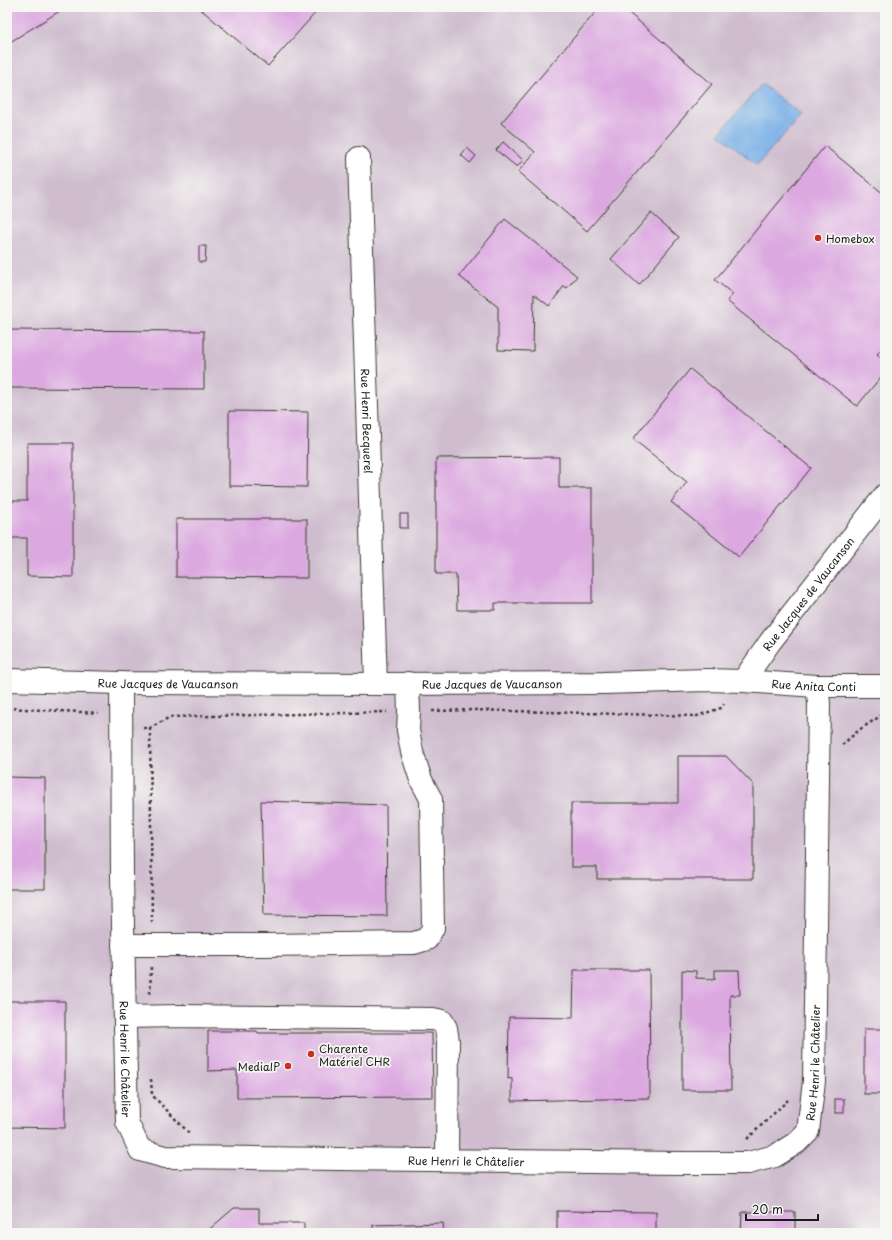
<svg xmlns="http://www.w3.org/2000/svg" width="892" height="1240" font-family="'Playpen Sans',sans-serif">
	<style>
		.industrial { fill: #cfbdcf }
		.water { fill: #78afe6; stroke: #4a6681 }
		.building { fill: #dba9e0 }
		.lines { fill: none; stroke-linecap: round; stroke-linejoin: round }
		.minor-casing { stroke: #3c3934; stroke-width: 24 }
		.path { stroke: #3c3934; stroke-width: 2.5; stroke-dasharray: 3 3; stroke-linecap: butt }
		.minor { stroke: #fff; stroke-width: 22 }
		.poi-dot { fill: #c8321e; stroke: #f6f6f2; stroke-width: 1.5 }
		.labels { text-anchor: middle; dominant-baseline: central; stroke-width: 3.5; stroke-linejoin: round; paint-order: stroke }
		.poi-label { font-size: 11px; fill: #1c1c1c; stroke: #f6f6f2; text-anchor: start }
		.street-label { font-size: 11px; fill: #1c1c1c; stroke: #f6f6f2 }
	</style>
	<rect width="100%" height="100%" fill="#f6f6f2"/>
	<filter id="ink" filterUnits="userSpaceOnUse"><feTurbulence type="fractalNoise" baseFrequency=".025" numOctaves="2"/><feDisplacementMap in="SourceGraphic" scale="8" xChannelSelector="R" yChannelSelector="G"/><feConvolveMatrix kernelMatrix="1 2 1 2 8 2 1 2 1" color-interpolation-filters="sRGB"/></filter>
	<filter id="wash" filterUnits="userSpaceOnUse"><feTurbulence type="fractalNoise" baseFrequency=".012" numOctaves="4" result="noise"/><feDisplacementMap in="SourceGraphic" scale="16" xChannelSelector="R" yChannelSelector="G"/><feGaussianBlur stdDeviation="0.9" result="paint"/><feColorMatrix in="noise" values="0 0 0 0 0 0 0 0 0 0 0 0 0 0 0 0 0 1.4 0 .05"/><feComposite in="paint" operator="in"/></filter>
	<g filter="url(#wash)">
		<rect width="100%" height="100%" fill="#f3dcbe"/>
		<rect class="industrial" x="7" y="7" width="878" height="1226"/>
		<path class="water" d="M762,84L801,115L757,165L719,134Z"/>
		<g id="blocks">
			<g class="building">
				<path d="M7,7H66L7,44Z"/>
				<path d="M198,7H314L318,10L268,66Z"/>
				<path d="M600,7H622L712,84L587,231L518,172L535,152L501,123Z"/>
				<path d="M503,142L523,160L517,167L496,150Z"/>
				<path d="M825,146L885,195V345L877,354L885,361V372L857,406L727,301L733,294L715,280Z"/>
				<path d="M467,148L476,156L470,163L461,155Z"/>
				<path d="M651,213L679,237L639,285L611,259Z"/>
				<path d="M505,219L577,276L567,288L564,286L549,306L534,294L533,351L498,350V307L459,276Z"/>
				<path d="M199,246H206L205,262H199Z"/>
				<path d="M7,330L204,331V389L7,388Z"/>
				<path d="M690,369L811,468L739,557L671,502L687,482L633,439Z"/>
				<path d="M229,411L308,412L307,487L229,486Z"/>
				<path d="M27,443H73V577L27,576V538H7V501H27Z"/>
				<path d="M559,457V488H592V603H495V610H457L456,574H436V458Z"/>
				<rect x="400" y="514" width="8" height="14"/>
				<path d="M176,519H307V578L176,577Z"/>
				<path d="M678,756H726L753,784V879H597V867H571V803H678Z"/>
				<path d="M7,777L45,778V889H7Z"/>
				<path d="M261,801L386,805L387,916L264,915Z"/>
				<path d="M574,970H649L650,1098L512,1101V1078L508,1079L509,1017L573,1018Z"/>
				<path d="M682,970L696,971V978L715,979V970H739L740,995H730L731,1090H682Z"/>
				<path d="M7,1001H65V1128L7,1127Z"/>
				<rect x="864" y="1029" width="21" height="65"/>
				<path d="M208,1031H257L258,1033H432L433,1097L237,1098V1070L208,1071Z"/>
				<rect x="835" y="1099" width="9" height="14"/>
				<path d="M234,1208H259V1223H304V1233H205Z"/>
				<path d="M557,1211L656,1212V1233H557Z"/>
				<path d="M742,1212H795V1233H741Z"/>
				<path d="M443,1223L444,1233H373V1225Z"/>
			</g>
		</g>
	</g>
	<g filter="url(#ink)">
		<use href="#blocks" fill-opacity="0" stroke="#3c3934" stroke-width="1"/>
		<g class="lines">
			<defs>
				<g id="minor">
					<path id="s1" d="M359,158L376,684"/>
					<path id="s2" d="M7,680L121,683L376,684L603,683L707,680L743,681L817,686H885"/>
					<path id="s3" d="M743,681L770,642L885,495"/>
					<path id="s4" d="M121,683L122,876L127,1122L140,1150L165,1157L680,1163H748L775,1156L796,1143L808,1131L814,1081L819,703L817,686"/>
					<path d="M123,945H266L414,943L427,939L433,928L431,799L421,780L412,752L408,730L409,711L408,683"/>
					<path d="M125,1017L180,1016L433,1019L442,1021L446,1028L448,1041L447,1160"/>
				</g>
			</defs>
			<use href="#minor" class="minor-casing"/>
			<g class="path">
				<path d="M7,708L98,713"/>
				<path d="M432,711L474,710L697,716L721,708L724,704"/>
				<path d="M143,728H150L170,717L387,712"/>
				<path d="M150,728L152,922"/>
				<path d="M842,745L859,730L885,713"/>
				<path d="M150,994L151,967"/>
				<path d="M151,1079L152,1095L189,1133"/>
				<path d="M747,1139L788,1100"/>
			</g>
			<use href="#minor" class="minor"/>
		</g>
	</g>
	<g class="poi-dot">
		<circle cx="818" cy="238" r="4"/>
		<circle cx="311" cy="1054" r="4"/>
		<circle cx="288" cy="1066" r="4"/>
	</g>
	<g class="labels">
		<g class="poi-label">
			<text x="826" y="238">Homebox</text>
			<text x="319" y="1048">Charente<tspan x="319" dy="13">Matériel CHR</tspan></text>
			<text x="280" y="1066" text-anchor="end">MediaIP</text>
		</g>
		<g class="street-label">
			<text stroke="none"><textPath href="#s1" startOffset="263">Rue Henri Becquerel</textPath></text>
			<text stroke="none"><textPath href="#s3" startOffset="109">Rue Jacques de Vaucanson</textPath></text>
			<text stroke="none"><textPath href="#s2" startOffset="161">Rue Jacques de Vaucanson</textPath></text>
			<text stroke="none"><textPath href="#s2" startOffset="485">Rue Jacques de Vaucanson</textPath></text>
			<text stroke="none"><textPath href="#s2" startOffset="807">Rue Anita Conti</textPath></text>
			<text stroke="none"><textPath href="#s4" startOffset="376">Rue Henri le Châtelier</textPath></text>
			<text stroke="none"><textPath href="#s4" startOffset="1217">Rue Henri le Châtelier</textPath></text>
			<text stroke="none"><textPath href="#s4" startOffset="797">Rue Henri le Châtelier</textPath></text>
		</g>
	</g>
	<rect width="892" height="1240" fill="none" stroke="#f6f6f2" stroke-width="24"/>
	<path d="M746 1214v6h72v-6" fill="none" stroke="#1c1c1c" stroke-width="2"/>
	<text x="752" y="1214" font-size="12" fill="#1c1c1c" stroke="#f6f6f2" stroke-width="3" paint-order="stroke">20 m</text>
</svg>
